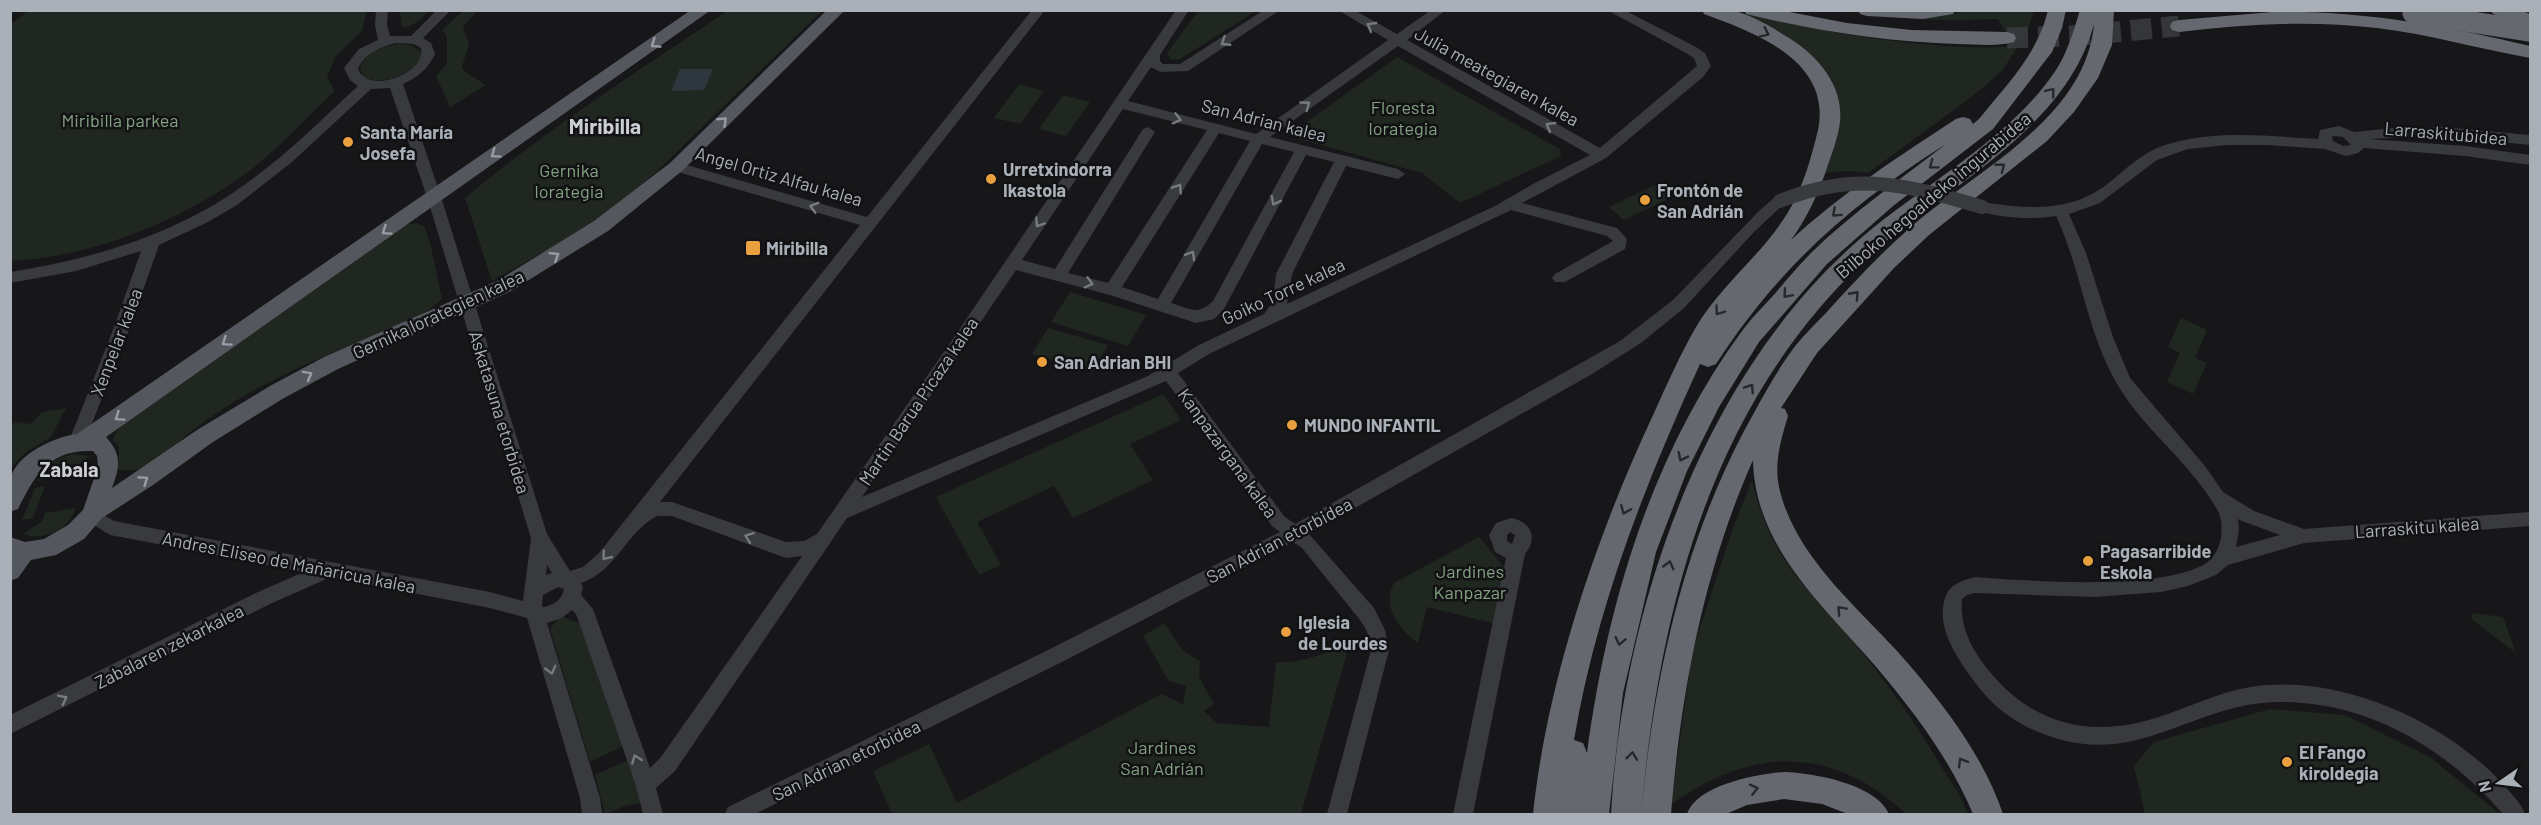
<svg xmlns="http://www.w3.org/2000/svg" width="2541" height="825" font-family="Barlow,sans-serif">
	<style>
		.green { fill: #1f2720 }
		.water { fill: #2e373d }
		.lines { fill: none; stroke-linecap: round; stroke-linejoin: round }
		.highway-tunnel { stroke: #343639; stroke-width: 21; stroke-dasharray: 21 10; stroke-linecap: butt }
		.minor { fill: #383a3e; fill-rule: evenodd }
		.major { fill: #54575d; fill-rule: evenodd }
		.highway { fill: #65686f; fill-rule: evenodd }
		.minor-bridge { stroke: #383a3e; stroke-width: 14 }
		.highway-bridge { stroke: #65686f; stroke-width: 21 }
		.oneway { stroke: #777b81 }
		.oneway2 { stroke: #27282b }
		.oneway3 { stroke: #999ea6 }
		.poi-dot { fill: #eaa03f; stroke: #121214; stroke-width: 2 }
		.labels { text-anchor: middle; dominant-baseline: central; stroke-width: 5; stroke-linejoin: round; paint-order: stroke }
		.street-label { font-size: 18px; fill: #aab0b8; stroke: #121214 }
		.park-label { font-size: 18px; fill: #83a282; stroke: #121214 }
		.poi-label { font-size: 18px; font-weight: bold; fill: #aab0b8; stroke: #121214; text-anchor: start }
		.neighbourhood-label { font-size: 20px; font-weight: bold; fill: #cbced4; stroke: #121214 }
		.quarter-label { font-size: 21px; font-weight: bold; fill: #cbced4; stroke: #121214 }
	</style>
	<rect width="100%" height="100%" fill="#171719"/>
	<g class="green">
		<path d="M28,11V10L367,11L362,31L336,56L327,77L335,91C305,119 277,151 244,175C178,222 92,257 11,261V24Z"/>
		<path d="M400,11V10L429,11C421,18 413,28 402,27Z"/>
		<path d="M463,11H477L463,27L469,44L462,67L464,71L486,85L450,107L436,76L447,63V36L442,30Z"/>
		<path d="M727,11H822L655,173L603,219L492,281L465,198C547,129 638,71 727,11Z"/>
		<path d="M1198,11V10L1256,11L1180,59L1171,60L1167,53Z"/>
		<path d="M1721,11H1733C1800,26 1866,40 1934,45C1960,47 1987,49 2013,46L1998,19C1945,22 1895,19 1843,11L1867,14H1950L1968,11H2034L2027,32L2002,71L1974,95L1868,173L1849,171L1820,173C1825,155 1837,118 1837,101C1838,54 1756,27 1721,11Z"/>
		<path d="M402,44L412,46L421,52L422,58C406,76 386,86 363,77L360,67C367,51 386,45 402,44Z"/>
		<path d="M1397,57L1551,144L1560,149L1561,156L1460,203L1422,173L1299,139L1297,129Z"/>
		<path d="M1019,84L1044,91L1020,124L994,118Z"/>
		<path d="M1063,95L1090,102L1066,136L1039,129Z"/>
		<path d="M1657,184L1672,197L1624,220L1609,207Z"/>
		<path d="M416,223L424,226L430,242L442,299C418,324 360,341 327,355C278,376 231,400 188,434C168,451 146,477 118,469L119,447L113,441L115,434L123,424L404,225Z"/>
		<path d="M1070,292L1146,315L1128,346L1051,322Z"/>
		<path d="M2181,318L2207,330L2195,358L2207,363L2193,394L2167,382L2180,353L2168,347Z"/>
		<path d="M1048,328L1108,345L1092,372L1032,354Z"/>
		<path d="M1163,394L1181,420L1130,444L1153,480L1073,518L1054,486L977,522L1001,565L979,575L936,497Z"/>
		<path d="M66,408L51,437L26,452L11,467V427L15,422L31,424L42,412Z"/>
		<path d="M72,454L90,456L75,467L71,475L37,481C41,465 57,459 72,454Z"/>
		<path d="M1752,480C1762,520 1774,549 1801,582C1813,597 1828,610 1841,626C1876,669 1911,714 1939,763C1949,779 1962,796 1968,814H1906C1833,745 1750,746 1671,805L1692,652L1733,528Z"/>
		<path d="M45,486L33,518L22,520L35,488Z"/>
		<path d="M76,508C69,529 44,542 23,534L42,521L45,513Z"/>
		<path d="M1479,537L1505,568L1496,624L1427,607L1418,643C1399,629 1381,606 1394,583Z"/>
		<path d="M2473,613L2503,617L2516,653L2474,621L2471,618Z"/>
		<path d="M563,617L581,624L623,746L590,762L550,629L556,621Z"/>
		<path d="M1164,623L1183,651L1200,661L1199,677L1214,704L1204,711L1217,723L1269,727L1276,662C1290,663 1306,660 1319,655C1331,651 1336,644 1349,646L1301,814H892L873,771L929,744L957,803L1161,694L1183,704L1186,686L1169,681L1143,636Z"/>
		<path d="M2270,709L2345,715L2431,758L2500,814H2145L2134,766L2154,742Z"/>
		<path d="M628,760L641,803L625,806L605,814L595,775Z"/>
	</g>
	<path class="water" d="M680,69H713L704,90L671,91Z"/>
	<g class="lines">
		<path class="highway-tunnel" d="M2007,38L2072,36L2179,26"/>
		<g class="minor">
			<path d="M376,10H388L387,25L390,36H411L437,10H451L423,38L431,43L435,54C428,69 418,77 403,84L441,197L547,534L570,571L583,567L599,553L860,225L671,170L669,167L671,164L676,162L867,217L1032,10H1045L660,502H672L786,542L804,541L817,534L946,349L1176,10H1189L1160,55V61L1163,64H1180L1264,10H1280L1188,71L1160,72L1151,67L1128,101L1256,134L1388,40L1338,10H1354L1397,34L1431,10H1446L1407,40L1600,148L1697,66L1694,58L1686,53L1607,10H1624L1696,47L1705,53L1711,66L1703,77L1606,158L1522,203L1617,228L1627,239L1625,249L1565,282H1555L1552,278L1555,274L1613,241L1607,236L1511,210L1209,354L1178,373L1284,516L1295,524L1620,341L1673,300L1759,211L1775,197H1785L1787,201L1754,232L1684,308L1641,343L1592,374L1309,534L1374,608L1385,630L1389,650L1347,814H1327L1371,650L1367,631L1360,620L1302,548L1293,542L1062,662L755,814H725L728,807L1048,650L1280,532L1272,526L1166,381L847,518L675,771L656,788L663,814H643L635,783L576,614L572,610L562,618L547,623L600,798L602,814H582L580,798L527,618L490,608L331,577L270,604L10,734V715L258,592L304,572L110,535L86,520L83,515L86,510L92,508L114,521L490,592L523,601L531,538L427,197L390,88L371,89L292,162L237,205L208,222L159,245L129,330L83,446L77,448L71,446L69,441L113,330L141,251L76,271L10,283V272C98,258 184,232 255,177C292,150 324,117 358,86L350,80L344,68L359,49L378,40L375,25ZM396,43L414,44L421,48C427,74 366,96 358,68C366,53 380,47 396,43ZM1398,46L1590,155L1533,184L1497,205L1287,304L1292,274L1346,166L1398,179L1405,174L1398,169L1270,137ZM1123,109L1207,130L1108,283L1068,273L1155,132L1148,127L1143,129L1055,269L1022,260ZM1219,133L1250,141L1158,299L1122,287ZM1262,144L1294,152L1213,301C1197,316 1191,309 1171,303ZM1306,155L1334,162L1276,274L1273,302L1264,314L1197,346L1148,376L862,497L1016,270L1110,295L1196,323L1214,319L1224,309ZM657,516H672L786,558L802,556L661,757L650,768L593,609L581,595L583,587L581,583C616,572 626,532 657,516ZM547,565L552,573L546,575ZM558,587L564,589C562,600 553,606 542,607L543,595Z"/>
			<path d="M2339,126L2354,132L2394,128L2441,127L2530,135V145L2441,136L2368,139L2465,146L2530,155V165L2465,156L2364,148L2358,153L2346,156L2325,149L2268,145H2227L2188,149L2157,160L2100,203L2069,214L2086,253L2113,337L2130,378L2205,466L2223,492L2254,511L2304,529L2530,512V526L2304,543L2228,565L2216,575L2188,586L2161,592L2095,597L1975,593L1967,595L1962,599C1959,631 1976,657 1997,680C2041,728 2098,737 2159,717C2195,705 2229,687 2268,685C2349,679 2446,723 2501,782C2509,792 2521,802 2525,814H2503C2452,755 2381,709 2302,703C2280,701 2259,702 2238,707C2168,724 2123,763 2046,735C2018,725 1995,709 1977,685C1961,664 1940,635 1943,608C1945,587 1956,582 1975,577C2030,581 2158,591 2205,564C2214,558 2219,548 2221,538C2222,529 2222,519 2218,511C2192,464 2146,432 2119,387C2087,335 2082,271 2056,216C2030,220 2002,218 1977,211L1975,207L1977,203L1982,202C2025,209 2069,213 2106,185C2124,171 2140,154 2162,146C2212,129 2267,136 2318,139L2320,130ZM2332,136L2343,137L2351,145L2343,146L2333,141ZM2238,519L2242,521L2280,535L2236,547L2239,530Z"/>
			<path d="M1511,518C1530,521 1539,538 1525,554L1473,814H1453L1506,558L1495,552L1489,535L1496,523ZM1510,532L1515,535L1512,544L1507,541V535Z"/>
		</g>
		<path class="major" d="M691,10H711L106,437C122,454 120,467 112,488L197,430L270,386L324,357L497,281L594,221L670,163L827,10H845L682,171L608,231L511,291L338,369L284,398L213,442L153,485L102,518L84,539L56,555L31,560L18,578L10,581V537L25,542L44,539L68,525L83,510L98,467L97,456L93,451C49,449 35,475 18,509L10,512C10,502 8,489 10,479C17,454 54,437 77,434Z"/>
		<g class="highway">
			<path d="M1702,10C1711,10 1721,9 1730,10C1747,13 1769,25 1784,35C1815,53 1844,83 1840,122C1838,139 1831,155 1826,171C1817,196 1807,218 1791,240C1842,193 1898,157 1956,119L1963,117L1970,119L1973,124L1979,119C2006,85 2038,54 2048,10H2066L2062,28L2052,52L1993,129L1893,206L1827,264L1759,342L1719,407L1687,471L1656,552L1623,693L1609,814H1533C1547,681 1597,534 1654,413C1667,384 1680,355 1696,327C1722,283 1766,252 1791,207C1804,184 1812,155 1818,130C1832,61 1756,33 1704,14ZM1946,144C1901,179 1853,212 1812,252C1800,264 1789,277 1778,290C1767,303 1753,316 1742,331C1652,453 1607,604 1587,753L1583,743L1574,740C1596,609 1645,484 1700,364L1708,367L1716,364C1779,267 1850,205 1946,144Z"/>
			<path d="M1744,10H1779L1847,23L1911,30L2007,32L2014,34L2016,38L2014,42C1996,47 1976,44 1958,44C1887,42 1816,31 1746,14Z"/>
			<path d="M1858,10H1955L1953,14L1923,19L1867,16L1860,14Z"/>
			<path d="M2080,10H2114L2112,45L2098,78L2074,112L2047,141L1929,235L1894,268L1817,353L1781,408L1785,409L1788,416C1781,439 1774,462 1779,487C1794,554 1853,603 1897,651C1939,698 1983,754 2003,814H1973C1951,762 1918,717 1882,674C1828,609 1755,551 1753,460C1703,573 1681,692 1671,814H1641C1654,680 1681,551 1744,431C1760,402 1776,371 1796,345C1805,334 1815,324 1825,314C1853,283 1881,253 1912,226C1977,170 2086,118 2094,24C2065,133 1940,188 1863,262C1709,409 1660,609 1641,814H1611C1622,614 1700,383 1852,246C1915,189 2006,143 2054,73C2067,54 2073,33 2080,10Z"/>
			<path d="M2491,10H2520L2530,14V26L2493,14Z"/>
			<path d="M2272,12C2360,10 2445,26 2530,46V58C2479,49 2429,34 2377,28C2310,20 2246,24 2179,32L2172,30L2170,26L2172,22L2179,20Z"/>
			<path d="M1784,772C1814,773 1876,784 1889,814H1848L1822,804L1784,799L1747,805L1726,814H1687C1697,785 1757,774 1784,772Z"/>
		</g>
		<path class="minor-bridge" d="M1780,201C1856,170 1907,185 1982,207"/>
		<path class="highway-bridge" d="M2413,13L2530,31"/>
	</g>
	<defs><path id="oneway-chevron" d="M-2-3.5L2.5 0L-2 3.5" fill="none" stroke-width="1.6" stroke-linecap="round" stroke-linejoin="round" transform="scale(1.5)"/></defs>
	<g class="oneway">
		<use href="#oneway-chevron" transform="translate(1371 26) rotate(-150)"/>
		<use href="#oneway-chevron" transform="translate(1225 42) rotate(147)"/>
		<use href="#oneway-chevron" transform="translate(1306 105) rotate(-36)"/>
		<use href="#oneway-chevron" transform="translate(1177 119) rotate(15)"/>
		<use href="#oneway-chevron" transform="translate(1550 126) rotate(-150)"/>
		<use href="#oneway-chevron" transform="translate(1178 188) rotate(-57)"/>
		<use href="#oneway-chevron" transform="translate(1275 201) rotate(118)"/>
		<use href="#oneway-chevron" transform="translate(814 207) rotate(-164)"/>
		<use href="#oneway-chevron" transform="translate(1039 223) rotate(124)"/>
		<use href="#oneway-chevron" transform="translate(1191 255) rotate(-60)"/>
		<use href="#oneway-chevron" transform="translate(1089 283) rotate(15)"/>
		<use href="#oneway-chevron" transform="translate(749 537) rotate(-160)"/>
		<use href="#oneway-chevron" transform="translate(606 556) rotate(129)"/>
		<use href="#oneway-chevron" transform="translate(551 670) rotate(75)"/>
		<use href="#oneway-chevron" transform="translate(63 699) rotate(-27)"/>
		<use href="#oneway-chevron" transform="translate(636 759) rotate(-111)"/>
	</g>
	<g class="oneway2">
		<use href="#oneway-chevron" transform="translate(1765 33) rotate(26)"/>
		<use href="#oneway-chevron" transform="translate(2051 92) rotate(-50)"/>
		<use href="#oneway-chevron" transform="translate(1933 165) rotate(143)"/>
		<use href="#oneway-chevron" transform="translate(2001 167) rotate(-38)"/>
		<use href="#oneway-chevron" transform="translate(1836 213) rotate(138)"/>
		<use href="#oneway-chevron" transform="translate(1787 294) rotate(131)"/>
		<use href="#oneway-chevron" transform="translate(1855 295) rotate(-48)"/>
		<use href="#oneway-chevron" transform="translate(1719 311) rotate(126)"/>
		<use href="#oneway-chevron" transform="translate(1750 388) rotate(-57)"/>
		<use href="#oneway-chevron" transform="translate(1682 457) rotate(116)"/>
		<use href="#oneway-chevron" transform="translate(1625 510) rotate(112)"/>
		<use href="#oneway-chevron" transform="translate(1669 565) rotate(-75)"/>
		<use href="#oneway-chevron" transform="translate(1841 610) rotate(-133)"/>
		<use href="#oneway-chevron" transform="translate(1620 641) rotate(102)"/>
		<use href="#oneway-chevron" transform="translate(1632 756) rotate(-83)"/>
		<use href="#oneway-chevron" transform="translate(1962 762) rotate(-121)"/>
		<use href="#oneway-chevron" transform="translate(1754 789) rotate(-14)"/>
	</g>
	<g class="oneway3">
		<use href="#oneway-chevron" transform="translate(655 44) rotate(146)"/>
		<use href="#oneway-chevron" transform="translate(723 121) rotate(-44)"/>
		<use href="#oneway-chevron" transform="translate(495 154) rotate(145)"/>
		<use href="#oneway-chevron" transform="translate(386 231) rotate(145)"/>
		<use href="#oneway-chevron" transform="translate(555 256) rotate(-32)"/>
		<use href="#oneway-chevron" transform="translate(226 342) rotate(145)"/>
		<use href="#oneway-chevron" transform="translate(308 375) rotate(-29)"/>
		<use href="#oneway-chevron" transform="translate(119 417) rotate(146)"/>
		<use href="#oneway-chevron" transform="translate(144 480) rotate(-34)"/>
	</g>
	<g class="poi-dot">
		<circle cx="348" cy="142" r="6"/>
		<circle cx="991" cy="179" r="6"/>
		<circle cx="1645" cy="200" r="6"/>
		<rect x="745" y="240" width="16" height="16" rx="3"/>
		<circle cx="1042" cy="362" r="6"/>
		<circle cx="1292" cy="425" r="6"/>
		<circle cx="2088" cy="561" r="6"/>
		<circle cx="1286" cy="632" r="6"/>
		<circle cx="2287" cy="762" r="6"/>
	</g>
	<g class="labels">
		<g class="street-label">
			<text transform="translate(1497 76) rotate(29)">Julia meategiaren kalea</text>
			<text transform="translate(1264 120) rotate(14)">San Adrian kalea</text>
			<text transform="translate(2446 133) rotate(5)">Larraskitubidea</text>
			<text transform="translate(779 176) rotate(16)">Angel Ortiz Alfau kalea</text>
			<text transform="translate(1933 195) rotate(-40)">Bilboko hegoaldeko ingurabidea</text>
			<text transform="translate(1283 291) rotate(-25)">Goiko Torre kalea</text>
			<text transform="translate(438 314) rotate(-25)">Gernika lorategien kalea</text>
			<text transform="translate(116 342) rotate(-69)">Xenpelar kalea</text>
			<text transform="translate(918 401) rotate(-56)">Martin Barua Picaza kalea</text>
			<text transform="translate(500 412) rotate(73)">Askatasuna etorbidea</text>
			<text transform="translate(1228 453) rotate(54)">Kanpazargana kalea</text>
			<text transform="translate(2417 527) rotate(-4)">Larraskitu kalea</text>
			<text transform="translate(1279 540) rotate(-28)">San Adrian etorbidea</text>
			<text transform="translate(289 562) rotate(11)">Andres Eliseo de Mañaricua kalea</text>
			<text transform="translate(169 646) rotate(-27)">Zabalaren zekarkalea</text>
			<text transform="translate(846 760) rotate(-26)">San Adrian etorbidea</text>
		</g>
		<g class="park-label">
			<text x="1403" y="107">Floresta<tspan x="1403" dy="21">lorategia</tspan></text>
			<text x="120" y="120">Miribilla parkea</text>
			<text x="569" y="170">Gernika<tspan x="569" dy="21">lorategia</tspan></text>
			<text x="1470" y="571">Jardines<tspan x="1470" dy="21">Kanpazar</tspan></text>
			<text x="1162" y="747">Jardines<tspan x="1162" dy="21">San Adrián</tspan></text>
		</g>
		<g class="poi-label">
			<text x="360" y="132">Santa María<tspan x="360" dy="21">Josefa</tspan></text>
			<text x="1003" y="169">Urretxindorra<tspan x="1003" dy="21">Ikastola</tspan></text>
			<text x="1657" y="190">Frontón de<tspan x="1657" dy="21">San Adrián</tspan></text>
			<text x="766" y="248">Miribilla</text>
			<text x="1054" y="362">San Adrian BHI</text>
			<text x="1304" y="425">MUNDO INFANTIL</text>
			<text x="2100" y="551">Pagasarribide<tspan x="2100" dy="21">Eskola</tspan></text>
			<text x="1298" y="622">Iglesia<tspan x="1298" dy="21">de Lourdes</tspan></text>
			<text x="2299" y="752">El Fango<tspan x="2299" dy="21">kiroldegia</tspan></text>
		</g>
		<g class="neighbourhood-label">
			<text x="69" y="469">Zabala</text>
		</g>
		<g class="quarter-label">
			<text x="605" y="125">Miribilla</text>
		</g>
	</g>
	<rect width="2541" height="825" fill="none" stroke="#aab0b8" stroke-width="24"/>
	<g transform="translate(2499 783) rotate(256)" stroke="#121214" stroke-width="4.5" paint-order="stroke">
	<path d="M0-4.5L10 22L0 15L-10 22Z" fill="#aab0b8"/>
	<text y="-9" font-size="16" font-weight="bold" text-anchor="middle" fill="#aab0b8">N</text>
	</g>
</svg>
